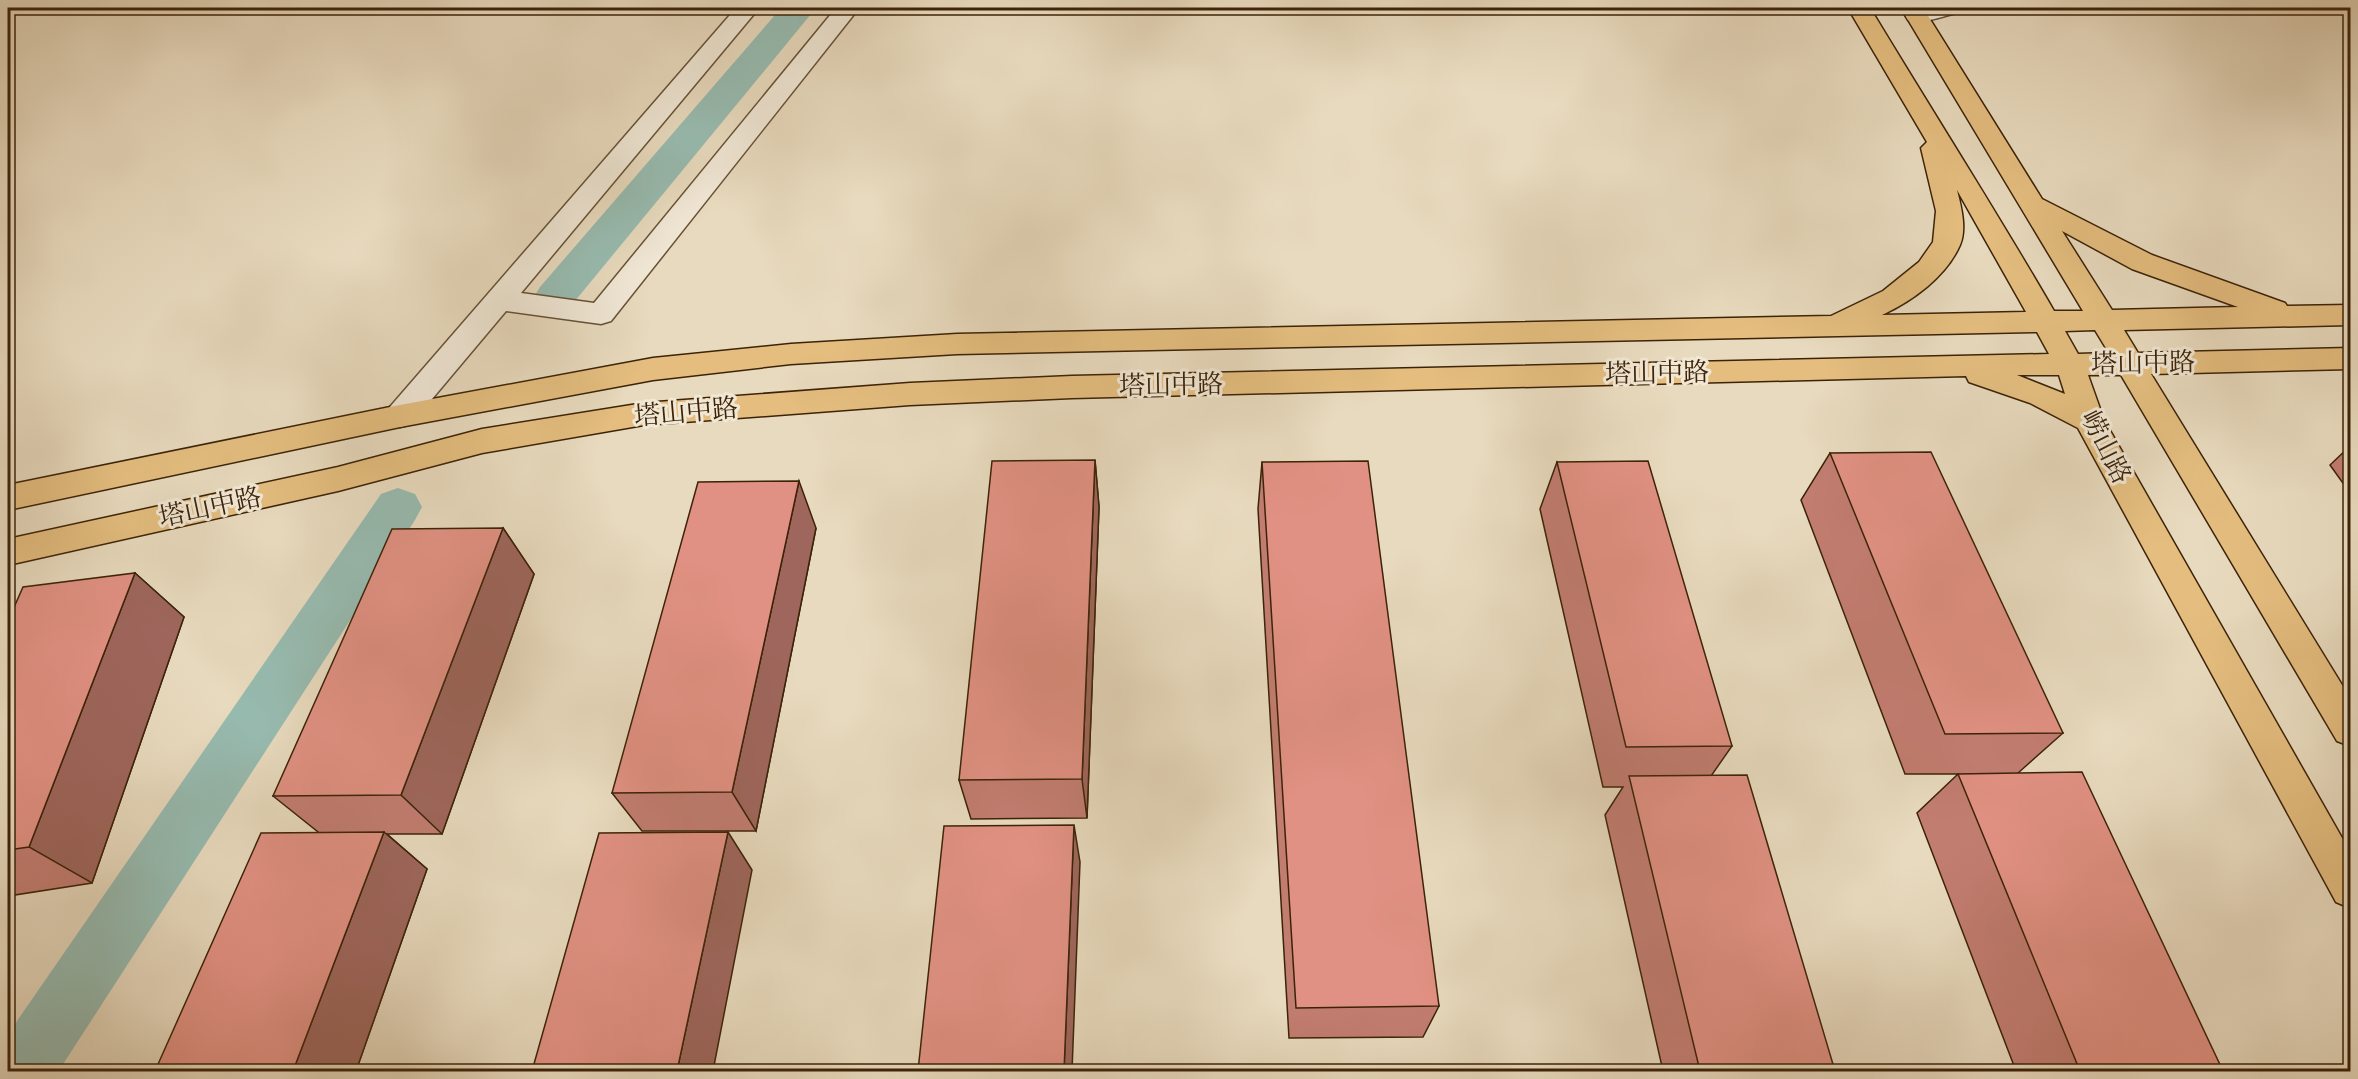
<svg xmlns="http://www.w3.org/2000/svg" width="2358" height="1079" font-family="Cardo,'Noto Serif SC',serif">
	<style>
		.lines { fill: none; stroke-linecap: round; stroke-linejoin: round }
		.canal { fill: #97bbb0; fill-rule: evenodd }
		.minor-casing { stroke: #675136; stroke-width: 3 }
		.major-casing { stroke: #3c2308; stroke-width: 3 }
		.minor { fill: #f0e7d5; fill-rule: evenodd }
		.major { fill: #e4bd7f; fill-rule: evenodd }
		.wall { fill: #c27d71; stroke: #3c2308; stroke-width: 1.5 }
		.shaded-wall { fill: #9e665c; stroke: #3c2308; stroke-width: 1.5 }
		.building { fill: #e19183; stroke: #3c2308; stroke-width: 1.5 }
		.labels { text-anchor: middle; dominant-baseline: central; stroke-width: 6; stroke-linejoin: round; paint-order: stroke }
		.street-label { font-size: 26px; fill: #3c2308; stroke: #f0e7d5 }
	</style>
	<rect width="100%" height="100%" fill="#e8dabe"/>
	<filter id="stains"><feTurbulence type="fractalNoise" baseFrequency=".00333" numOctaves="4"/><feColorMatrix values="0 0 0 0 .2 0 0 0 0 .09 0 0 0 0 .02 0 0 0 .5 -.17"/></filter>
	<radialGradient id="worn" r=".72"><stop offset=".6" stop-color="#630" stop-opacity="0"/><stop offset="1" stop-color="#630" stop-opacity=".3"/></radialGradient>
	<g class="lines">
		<g class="canal">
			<path d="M781,8H816L570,307L555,312L540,307L534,297L540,287Z"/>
			<path d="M398,488L415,494L422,507L415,520L58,1072H8V1034L381,494Z"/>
		</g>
		<defs>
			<g id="minor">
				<path d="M736,8H759L521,293L594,303L836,8H859L611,321L601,324L506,311L411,424L400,427L389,424L385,416L389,408Z"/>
				<path d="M1919,8H1959L1956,13C1941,17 1923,24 1908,20L1905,15L1908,10Z"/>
				<path d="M2336,8H2350V15L2339,13Z"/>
			</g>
			<path id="major" d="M1848,8H1870C1931,109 1995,209 2054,311H2083L1901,8H1923L2042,199L2152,255L2285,303L2287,306L2350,305V325L2124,330L2138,353L2350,348V369L2151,374L2350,698V746L2337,741L2121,375H2088L2104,420L2350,852V908L2336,902L2078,428L2030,403L1969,382L1966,376L1072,398L910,405L644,425L482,453L338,491L8,565V539L338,467L482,429L644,403L910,383L1072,376L2049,354L2037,332L957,354L791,364L653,380L400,427L8,510V485L400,405L653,358L791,344L957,334L1831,316L1883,291L1919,262L1933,242L1936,211L1921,148L1927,142ZM1957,190L2026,312L1882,315C1912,301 1946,277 1960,245C1967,229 1961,206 1957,190ZM2062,231L2132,269L2238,307L2112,310ZM2095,330L2109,353L2078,354L2065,331ZM2017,375H2059L2065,394Z"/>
		</defs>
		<use href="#minor" class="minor-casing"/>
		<use href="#major" class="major-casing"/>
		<use href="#minor" class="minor"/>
		<use href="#major" class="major"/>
	</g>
	<g class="wall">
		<path d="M2350,446V493L2330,465Z"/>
		<path d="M1830,453L2063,733L2018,773L2223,1071H2016L1917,813L1958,774H1905L1801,500Z"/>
		<path d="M1095,460L1099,507L1087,818L971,819L959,780Z"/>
		<path d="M1262,462L1439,1006L1423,1037L1289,1038L1258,509Z"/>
		<path d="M1557,462L1732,746L1711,776L1835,1071H1663L1605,815L1623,787H1603L1540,509Z"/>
		<path d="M503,528L534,574L442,834H387L427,869L356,1071H155L318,832L273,796Z"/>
		<path d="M816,528L756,831H642L612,793Z"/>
		<path d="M135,573L184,617L92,883L8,896V621Z"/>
	</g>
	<g class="shaded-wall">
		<path d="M1095,460L1099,507L1087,818L1082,779Z"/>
		<path d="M799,481L816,528L756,831L732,792Z"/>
		<path d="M503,528L534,574L442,834L401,795Z"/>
		<path d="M135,573L184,617L92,883L29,847Z"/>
		<path d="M1074,825L1080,862L1072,1071H1064Z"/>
		<path d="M384,832L427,869L356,1071H293Z"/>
		<path d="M728,832L752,870L713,1071H677Z"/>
	</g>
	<g class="building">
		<path d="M1931,452L2063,733L1945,734L1830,453Z"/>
		<path d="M1095,460L1082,779L959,780L992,461Z"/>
		<path d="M1368,461L1439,1006L1296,1008L1262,462Z"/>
		<path d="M1648,461L1732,746L1626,747L1557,462Z"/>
		<path d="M799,481L732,792L612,793L698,482Z"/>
		<path d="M503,528L401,795L273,796L392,529Z"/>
		<path d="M135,573L29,847L8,850V621L23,587Z"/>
		<path d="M2082,772L2223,1071H2080L1958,774Z"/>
		<path d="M1747,775L1835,1071H1700L1629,776Z"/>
		<path d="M1074,825L1064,1071H918L944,826Z"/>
		<path d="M384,832L293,1071H155L261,833Z"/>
		<path d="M728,832L677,1071H532L599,833Z"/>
	</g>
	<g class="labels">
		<g class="street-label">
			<text transform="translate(2143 363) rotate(-1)">塔山中路</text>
			<text transform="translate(1657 373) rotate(-1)">塔山中路</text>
			<text transform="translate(1171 385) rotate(-1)">塔山中路</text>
			<text transform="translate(686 412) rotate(-5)">塔山中路</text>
			<text transform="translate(2106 447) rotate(63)">崂山路</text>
			<text transform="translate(210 507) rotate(-12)">塔山中路</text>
		</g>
	</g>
	<rect width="2358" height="1079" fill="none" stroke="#e8dabe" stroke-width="30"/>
	<rect x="9" y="9" width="2340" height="1061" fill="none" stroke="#3c2308" stroke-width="3"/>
	<rect x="15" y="15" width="2328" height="1049" fill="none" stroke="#3c2308" stroke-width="1.5"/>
	<rect width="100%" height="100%" filter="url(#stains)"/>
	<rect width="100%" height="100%" fill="url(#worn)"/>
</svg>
